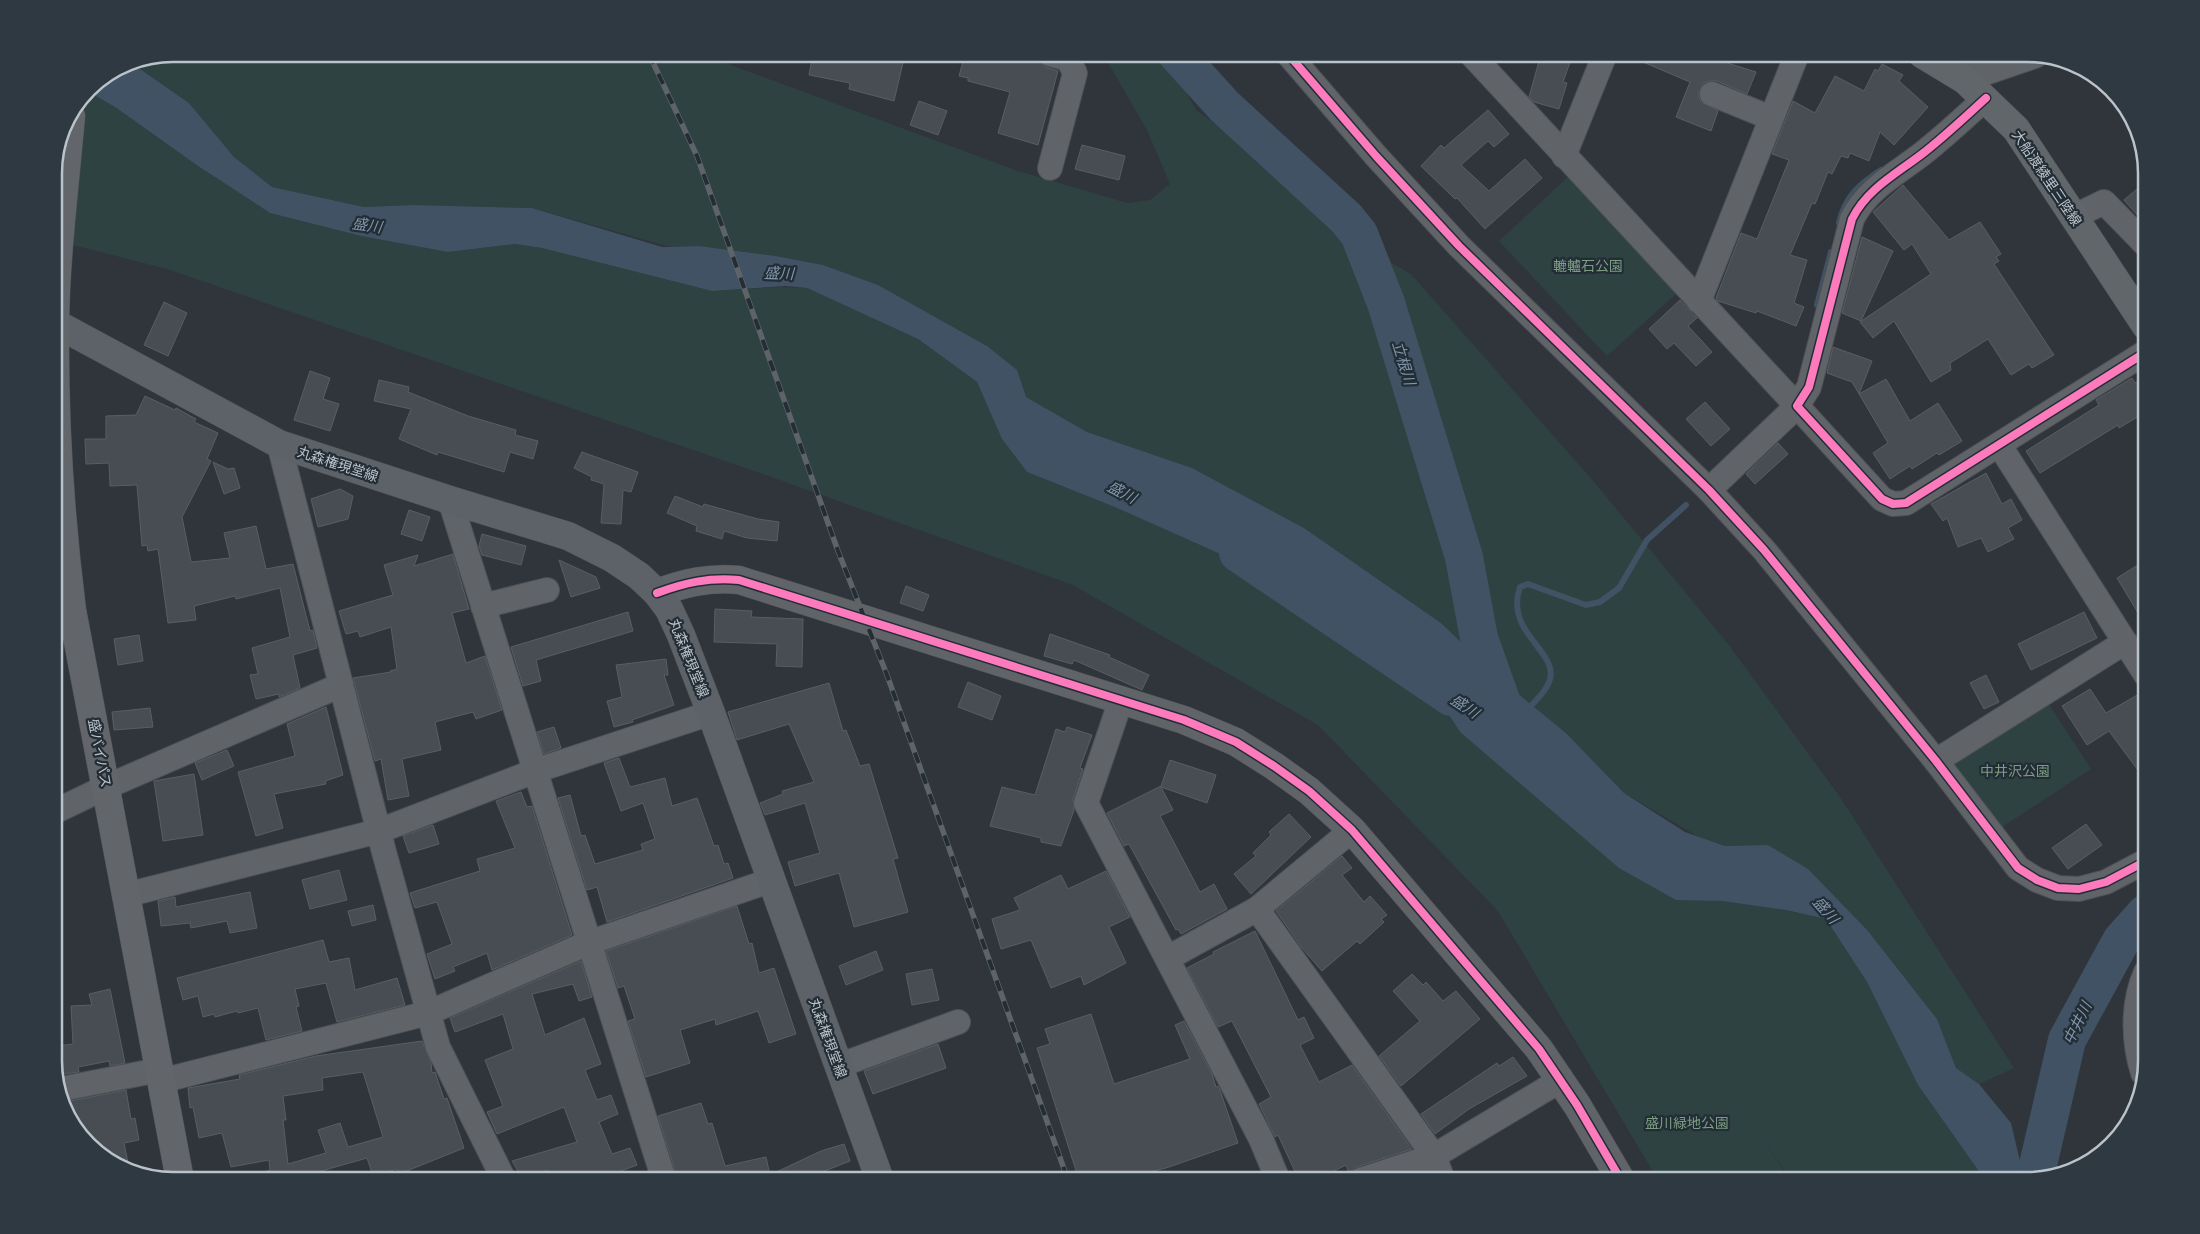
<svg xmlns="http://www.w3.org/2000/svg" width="2200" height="1234" font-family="Mulish,'Noto Sans JP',sans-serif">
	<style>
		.green { fill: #2f4242 }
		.water { fill: #405263 }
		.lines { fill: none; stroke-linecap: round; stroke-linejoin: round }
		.stream { stroke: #405263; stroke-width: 6 }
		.river { stroke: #405263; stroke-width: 38 }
		.building { fill: #484d53; stroke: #585e62; fill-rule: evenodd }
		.minor-casing { stroke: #4d5156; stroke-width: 26 }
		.tertiary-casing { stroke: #4d5156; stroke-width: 29 }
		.secondary-casing { stroke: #4d5156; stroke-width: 29 }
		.primary-casing { stroke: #4d5357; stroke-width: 29 }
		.trunk-casing { stroke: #4c5257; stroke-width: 29 }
		.minor { stroke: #606468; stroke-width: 24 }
		.tertiary { stroke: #606468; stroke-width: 28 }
		.secondary { stroke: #5d6268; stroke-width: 28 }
		.primary { stroke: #61666b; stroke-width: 28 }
		.trunk { stroke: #62666a; stroke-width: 28 }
		.rail-casing { stroke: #5e6367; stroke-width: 5.5 }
		.rail { stroke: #232d36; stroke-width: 4; stroke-dasharray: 11; stroke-linecap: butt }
		.cycleway-casing { stroke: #232d36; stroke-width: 11 }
		.cycleway { stroke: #fd7abc; stroke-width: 8 }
		.labels { text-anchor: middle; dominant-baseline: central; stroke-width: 4.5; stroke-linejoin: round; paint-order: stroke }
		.street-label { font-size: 14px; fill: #bbc3ca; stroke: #232d36 }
		.park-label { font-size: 14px; fill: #7c9d81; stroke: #232d36 }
		.water-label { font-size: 15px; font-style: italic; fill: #8096aa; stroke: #232d36 }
		.rim { fill: none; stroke: #bbc3ca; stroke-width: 2.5 }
	</style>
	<rect width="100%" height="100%" fill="#2f353b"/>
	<g class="green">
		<path d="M173,54H701L1018,171L1127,203L1150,200L1170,184L1147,130L1103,54H1164L1197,111L1262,156L1353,241L1411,274L1594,482L1728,644L1840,797L2014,1068L1979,1084L1956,1068L1937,1019L1868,931L1768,845L1725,846L1699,837L1624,793L1566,733L1500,679L1441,623L1304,528L1192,468L1087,432L1026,397L987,346L878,285L823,265L776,256L699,246H667L532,208L414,205L364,207L272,187L234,157L189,103L130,62Z"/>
		<path d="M87,91L115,107L198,166L270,213L361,236L448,252L515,244L542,248L712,291L780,287L807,288L918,339L977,382L1002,439L1027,472L1117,508L1310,594L1367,626L1438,698L1460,732L1676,900H1723L1786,910L1826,919L1867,982L1918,1085L1985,1180H1791L1756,1129L1790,1180H1658L1498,911L1318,725L1073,585L763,474L167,269L54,240L63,127Z"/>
		<path d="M1569,176L1677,293L1607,356L1499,241Z"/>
		<path d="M2048,703L2091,769L1999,829L1949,766Z"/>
	</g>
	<path class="water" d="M130,62L189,103L234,157L272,187L364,207L414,205L532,208L662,247L699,246L776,256L823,265L878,285L987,346L1017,370L1026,397L1087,432L1192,468L1304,528L1441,623L1500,679L1566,733L1624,793L1685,832L1725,846L1768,845L1808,869L1868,931L1937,1019L1956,1068L1979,1084L2011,1123L2020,1161L2033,1179L1985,1180L1918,1085L1867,982L1826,919L1786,910L1723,901L1676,900L1619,868L1460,732L1438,698L1367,626L1310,594L1117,508L1027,472L1002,439L977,382L918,339L807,288L786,286L712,291L542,248L515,244L448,252L361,236L270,213L198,166L115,107L87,91Z"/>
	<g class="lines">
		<g class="stream">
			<path d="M1839,223C1845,197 1859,184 1881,170"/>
			<path d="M1817,305L1831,252"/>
			<path d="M1527,710C1535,701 1547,691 1550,679C1558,651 1504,632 1520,587L1528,584L1586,605L1600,602L1619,588L1647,540L1686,505"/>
		</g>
		<g class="river">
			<path d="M1177,54L1224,106L1346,218L1359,234L1386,303L1464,557L1479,638L1507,717"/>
			<path d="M1238,553L1451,697"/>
			<path d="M2035,1178L2067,1040L2121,941L2146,913"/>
		</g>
	</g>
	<g class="building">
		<path d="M813,54H905L894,101L849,89L850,83L809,75Z"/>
		<path d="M965,54H998L1016,58V55L1039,61L1046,67L1058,71L1038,145L998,133L1010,92L968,81V78L959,76Z"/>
		<path d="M1541,54H1573L1563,82L1567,83L1559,109L1534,102L1529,97Z"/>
		<path d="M1624,54H1699L1756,72L1747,94L1717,81H1710L1703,83L1698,95L1701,102L1718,111L1711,131L1676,117L1690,82Z"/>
		<path d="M1882,64L1903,75L1899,81L1928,107L1894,145L1880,132L1869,161L1850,153L1848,158L1841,156L1832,174L1828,172L1815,204L1812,203L1790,255L1807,260L1794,303L1804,307L1796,326L1757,311L1756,313L1718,301L1716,298L1741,233L1757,239L1789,160L1772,154L1793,101L1815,113L1835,76L1864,91L1875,69L1878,71Z"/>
		<path d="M919,101L947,111L938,135L910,125Z"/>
		<path d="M1488,110L1509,134L1494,147L1488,141L1461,165L1489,191L1525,159L1542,178L1485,229L1457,198L1455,199L1421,166L1441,145L1444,148Z"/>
		<path d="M1082,145L1125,156L1119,180L1075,169Z"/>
		<path d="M1903,185L1949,240L1980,222L2001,254L1996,257L1999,261L1994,264L2054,355L2032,368L2029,364L2011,375L1988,339L1950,363L1951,370L1931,382L1894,321L1873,338L1860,322L1931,274L1912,244L1904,250L1873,212Z"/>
		<path d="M2137,189L2146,200V225L2124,200Z"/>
		<path d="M1862,237L1893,251L1861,321L1842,313Z"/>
		<path d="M1680,300L1697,318L1688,326L1712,352L1696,366L1674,343L1667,349L1649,329Z"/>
		<path d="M164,302L187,313L168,356L144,345Z"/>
		<path d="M1833,347L1872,361L1859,394L1886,379L1910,421L1938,403L1962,441L1939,455L1937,453L1912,469L1910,466L1890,479L1873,453L1888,443L1852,382L1827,373Z"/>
		<path d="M310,371L330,378L323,399L339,404L330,431L294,420Z"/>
		<path d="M2132,378L2135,383L2140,380L2146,390V412L2119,428L2118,425L2040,473L2026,451L2099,405L2096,400Z"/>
		<path d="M379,380L409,387L408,392L468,416L516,430L515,435L538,441L533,459L510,452L504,472L438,452L437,455L399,439L411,409L374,401Z"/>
		<path d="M145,396L175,410L176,408L196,419L194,422L218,433L207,459L211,461L182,517L191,562L230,558L224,533L256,526L266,569L293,564L310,631L313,630L317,648L293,655L300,688L279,697V694L256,699L250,675L258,674L252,648L290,637L280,588L236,599L235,596L194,606L196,620L168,623L158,549L148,551L147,545L142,546L137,485L110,486L109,463L86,464L85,439H106V416L136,415Z"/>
		<path d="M1705,402L1730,429L1711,446L1686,419Z"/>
		<path d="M1778,443L1788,454L1755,484L1746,474Z"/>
		<path d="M582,452L638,472L631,492L623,490L621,524L601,523L604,484L591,480L592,477L574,468Z"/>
		<path d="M213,462L228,469L234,468L240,488L224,494Z"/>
		<path d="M1986,473L2002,504L2011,499L2022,520L2008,528L2014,539L1988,552L1981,538L1958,547L1947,518L1943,521L1931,504Z"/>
		<path d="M340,489L353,496L348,519L318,527L311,499Z"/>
		<path d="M675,496L703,507L704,504L758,519L779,522L777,541L747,538L724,531L722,539L696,531L697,526L667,513Z"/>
		<path d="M409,510L430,517L422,541L401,534Z"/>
		<path d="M482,534L526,546L521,565L482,555L479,546Z"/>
		<path d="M453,554L469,609L452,613L466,663L485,656L502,710L476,719L473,712L435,722L441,750L402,759L409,796L388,800L381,759L375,761L353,678L391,672L390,671L397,669L391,627L360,637L358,631L346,634L339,611L393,595L384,565L418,555L414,566Z"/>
		<path d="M559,560L596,577L600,588L571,597Z"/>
		<path d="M2146,560V626L2117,578Z"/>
		<path d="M906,586L929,595L923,611L900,603Z"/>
		<path d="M715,609L752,611L751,617L803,619L802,667L776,666L777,644L714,642Z"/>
		<path d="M628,612L633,631L536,660L541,681L523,686L511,647Z"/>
		<path d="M2084,612L2097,638L2031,670L2018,644Z"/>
		<path d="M1050,634L1110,655L1109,657L1149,675L1142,690L1074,660L1072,664L1044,656Z"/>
		<path d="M139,635L143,661L118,665L114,639Z"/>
		<path d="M666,659L668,675H664L674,705L632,720L633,722L614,727L607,701L622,697L616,665Z"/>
		<path d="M1986,675L1999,702L1984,709L1970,683Z"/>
		<path d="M968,682L1001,696L992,720L958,707Z"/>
		<path d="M829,683L843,731L846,730L860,766L869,764L898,858L893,859L908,912L854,927L839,873L795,886L788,862L820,853L805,803L765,815L760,803L783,794L782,791L814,782L789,724L737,740L728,712Z"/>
		<path d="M2090,689L2106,713L2146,690V781L2109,731L2087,745L2062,706Z"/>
		<path d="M326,707L343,775L325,781L326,784L274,794L283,828L256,836L238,772L295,756L287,724Z"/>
		<path d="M150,708L153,727L114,730L112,712Z"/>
		<path d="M554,727L561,748L544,754L537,732Z"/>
		<path d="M1067,727L1092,735L1080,768L1083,769L1073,799L1074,810L1061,846L1041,842V838L990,826L1002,787L1035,795L1056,729L1065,732Z"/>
		<path d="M227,750L234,766L202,780L195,763Z"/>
		<path d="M619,758L630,787L665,778L672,806L697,798L714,846L718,845L724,864L728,863L733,878L607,922L597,887L587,890L558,798L570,795L581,836L585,835L595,864L643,850L641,844L655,839L643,803L621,811L604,763Z"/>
		<path d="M1170,760L1216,775L1207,803L1161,787L1173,810L1160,816L1200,892L1214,884L1227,909L1181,934L1178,929L1176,930L1129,844L1124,846L1107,813L1161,786Z"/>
		<path d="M194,774L203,835L163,841L154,781Z"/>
		<path d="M521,792L527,807L532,806L572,935L492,970L487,953L453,967L455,971L435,979L427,954L452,944L437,902L415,908L410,893L480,871L477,859L515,848L496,801Z"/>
		<path d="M1289,814L1311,837L1251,894L1234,874L1256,856L1253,853L1271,835L1269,832Z"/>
		<path d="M2086,824L2102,845L2068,869L2052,848Z"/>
		<path d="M433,825L439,844L409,853L403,836Z"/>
		<path d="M1342,856L1352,868L1342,875L1364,902L1370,896L1387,915L1381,919L1384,922L1360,944L1357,941L1322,971L1302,948L1276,911Z"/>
		<path d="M339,870L347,900L310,909L302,880Z"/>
		<path d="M1106,871L1130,917L1109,927L1126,963L1084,985L1081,976L1051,988L1031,940L1001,949L992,919L1020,910L1014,898L1061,875L1068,889Z"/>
		<path d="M250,892L257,928L230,933L227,921L191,928L190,923L161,926L158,901L175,897L176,907Z"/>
		<path d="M373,905L376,920L352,926L348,911Z"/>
		<path d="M737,906L749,944L752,943L759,973L774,968L796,1034L769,1043L758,1011L716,1025L715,1019L680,1030L690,1063L646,1077L628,1021L635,1019L624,986L618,988L606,951Z"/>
		<path d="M1255,931L1298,1020L1304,1017L1314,1038L1300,1045L1319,1082L1352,1065L1412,1149L1357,1167L1349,1173L1346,1165L1322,1177L1319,1173L1299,1180L1278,1135L1275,1137L1259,1104L1271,1097L1232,1021L1218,1027L1187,968L1214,954L1213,952Z"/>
		<path d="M323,940L329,962L349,958L355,990L397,978L405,1005L337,1022L326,983L295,989L299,1006L296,1007L302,1031L266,1040L258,1008L238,1013L237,1011L215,1017L214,1014L203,1017L198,996L183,1000L177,978Z"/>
		<path d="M876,951L883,970L846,985L839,966Z"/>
		<path d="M581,961L592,997L579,1001L573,984L532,994L545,1035L584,1018L601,1064L585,1070L597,1100L611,1095L618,1114L599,1122L612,1154L630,1148L637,1165L597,1180H550L548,1170L522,1178L512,1161L577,1142L564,1107L497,1134L487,1112L503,1106L485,1060L513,1049L503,1014L455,1032L450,1018Z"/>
		<path d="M932,969L939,1000L912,1005L906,974Z"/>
		<path d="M1412,974L1423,985L1426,982L1443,1001L1456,991L1480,1019L1401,1086L1379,1056L1420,1021L1393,991Z"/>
		<path d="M110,989L125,1063L110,1066L109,1061L78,1067L79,1072L64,1074L58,1046L73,1044L71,1006L92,1005L89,994Z"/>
		<path d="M1091,1014L1114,1084L1190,1059L1175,1025L1184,1021L1212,1074L1216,1087L1218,1086L1220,1090L1238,1143L1166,1168L1131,1176L1132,1180H1079L1037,1048L1050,1044L1045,1029Z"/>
		<path d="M422,1041L431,1063L432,1073L435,1072L444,1099L447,1098L464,1148L399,1174L397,1169L373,1176L367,1158L290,1180H251L250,1176L270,1170L269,1160L231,1167L222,1133L199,1138L193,1107L190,1108L188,1088L240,1079L239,1075L316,1056ZM363,1072L383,1137L348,1147L340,1123L318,1130L326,1153L288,1164L283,1120H286L283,1096L323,1090L322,1078Z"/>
		<path d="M938,1044L946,1068L873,1094L864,1071Z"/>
		<path d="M1513,1057L1527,1076L1469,1109L1435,1134L1421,1114L1497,1063L1499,1066Z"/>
		<path d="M126,1090L131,1119L135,1118L139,1140L124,1143L129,1168L114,1164L74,1127L65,1102Z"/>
		<path d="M701,1103L708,1124L712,1123L725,1166L766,1157L770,1175L821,1151L844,1144L850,1161L802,1180H678L658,1116Z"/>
	</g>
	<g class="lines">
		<defs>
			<g id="minor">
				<path d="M1288,54L1376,156L1459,246L1709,490L1764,550L1936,761L2018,868L2037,880L2058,888L2079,889L2106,882L2146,861"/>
				<path d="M1471,54L1797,406L1709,490"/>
				<path d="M1965,80L2035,56"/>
				<path d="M1712,94L1771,118"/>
				<path d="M1986,98C1965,117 1944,137 1922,154C1896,174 1867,189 1852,219L1809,387L1797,406L1882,499L1893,504L1906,503L2146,352"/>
				<path d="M1564,156L1605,54"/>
				<path d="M1050,168L1075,73L1068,59L1050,54"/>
				<path d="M2073,217L2104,202L2146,245"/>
				<path d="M1699,301L1797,54"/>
				<path d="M279,444L384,852L438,1047L504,1180"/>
				<path d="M2000,446L2146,675"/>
				<path d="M450,500L664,1180"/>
				<path d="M483,606L547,590"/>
				<path d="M1121,700L1086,803L1261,1139L1278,1180"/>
				<path d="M1936,761L2125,642"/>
				<path d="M54,812L106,787L341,685"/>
				<path d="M126,895L379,831L535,771L711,713"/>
				<path d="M1257,909L1434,1156L1443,1180"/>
				<path d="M1168,958L1257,909L1352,830"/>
				<path d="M838,1066L958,1022"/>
				<path d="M2143,1073C2133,1041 2132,1003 2146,972"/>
				<path d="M161,1081L428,1013L588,943L772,880"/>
				<path d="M61,1089L159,1070"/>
				<path d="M1361,1180L1434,1156L1561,1080"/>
			</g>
			<g id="tertiary">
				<path d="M1965,80L1987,54"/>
				<path d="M657,593C684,583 709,577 739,580L1184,720L1236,742L1274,766L1309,791L1352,830L1539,1049L1577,1105L1621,1180"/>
			</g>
			<path id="secondary" d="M55,323L279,444L450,500L568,536L612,558L639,576L657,593L669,609L681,635L711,713L880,1180"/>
			<path id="primary" d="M1922,54L1965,80L2016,129L2146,326"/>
			<path id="trunk" d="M71,116C65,185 56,254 55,323C54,420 60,515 72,610L180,1180"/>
		</defs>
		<use href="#minor" class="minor-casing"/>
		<use href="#tertiary" class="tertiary-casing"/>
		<use href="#secondary" class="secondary-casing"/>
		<use href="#primary" class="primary-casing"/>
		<use href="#trunk" class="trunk-casing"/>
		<use href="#minor" class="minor"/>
		<use href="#tertiary" class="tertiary"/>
		<use href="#secondary" class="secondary"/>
		<use href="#primary" class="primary"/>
		<use href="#trunk" class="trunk"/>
		<defs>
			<path id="rail" d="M649,54L697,156L838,551L887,675L1068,1180"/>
		</defs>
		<use href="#rail" class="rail-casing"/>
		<use href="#rail" class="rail"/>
		<defs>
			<g id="cycleway">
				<path d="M1288,54L1376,156L1459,246L1709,490L1764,550L1936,761L2018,868L2037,880L2058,888L2079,889L2106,882L2146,861"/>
				<path d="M1986,98C1965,117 1944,137 1922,154C1896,174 1867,189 1852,219L1809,387L1797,406L1882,499L1893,504L1906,503L2146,352"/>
				<path d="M657,593C684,583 709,577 739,580L1184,720L1236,742L1274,766L1309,791L1352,830L1539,1049L1577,1105L1621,1180"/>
			</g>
		</defs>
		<use href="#cycleway" class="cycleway-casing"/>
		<use href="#cycleway" class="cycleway"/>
	</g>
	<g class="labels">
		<g class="street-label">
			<text transform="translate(2047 178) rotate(56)">大船渡綾里三陸線</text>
			<text transform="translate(338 464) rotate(18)">丸森権現堂線</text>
			<text transform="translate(689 658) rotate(68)">丸森権現堂線</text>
			<text transform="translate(100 753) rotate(79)">盛バイパス</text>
			<text transform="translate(828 1038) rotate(70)">丸森権現堂線</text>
		</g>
		<g class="park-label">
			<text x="1588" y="266">轆轤石公園</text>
			<text x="2015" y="771">中井沢公園</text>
			<text x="1687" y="1123">盛川緑地公園</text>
		</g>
		<g class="water-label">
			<text transform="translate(367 225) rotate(8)">盛川</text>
			<text transform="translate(779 273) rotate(2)">盛川</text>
			<text transform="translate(1404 363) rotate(73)">立根川</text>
			<text transform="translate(1122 492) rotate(28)">盛川</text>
			<text transform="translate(1465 706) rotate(34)">盛川</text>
			<text transform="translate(1826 910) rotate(49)">盛川</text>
			<text transform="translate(2077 1023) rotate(-64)">中井川</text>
		</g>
	</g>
	<path d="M0 0H2200V1234H0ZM173 62H2027A111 111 0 0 1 2138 173V1061A111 111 0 0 1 2027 1172H173A111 111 0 0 1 62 1061V173A111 111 0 0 1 173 62Z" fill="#2f3942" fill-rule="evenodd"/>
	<path class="rim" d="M173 62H2027A111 111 0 0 1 2138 173V1061A111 111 0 0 1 2027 1172H173A111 111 0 0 1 62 1061V173A111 111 0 0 1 173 62Z"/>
</svg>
